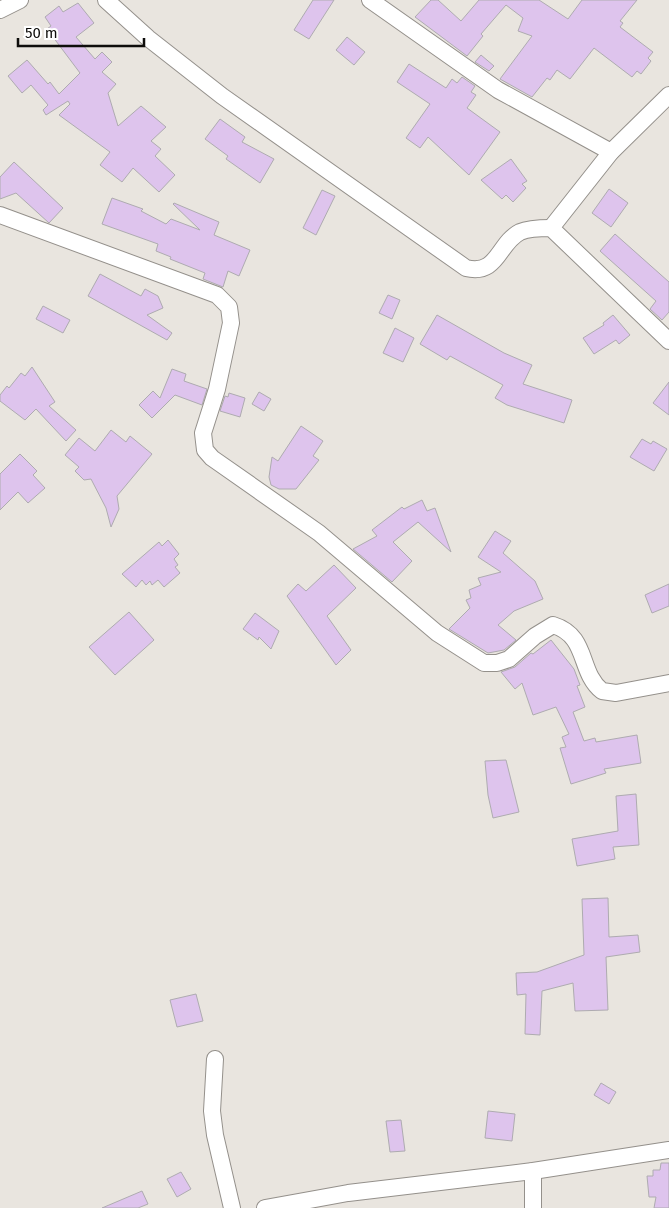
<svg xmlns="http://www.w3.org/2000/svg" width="669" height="1208" font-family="'Fira Sans',sans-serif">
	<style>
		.building { fill: #dec4ed; stroke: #aeabb0 }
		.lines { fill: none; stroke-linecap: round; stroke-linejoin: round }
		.street-casing { stroke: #94908b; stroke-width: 18 }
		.street { stroke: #fff; stroke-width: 16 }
	</style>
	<rect width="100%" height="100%" fill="#e9e5df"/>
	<g class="building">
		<path d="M313,0H334L309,39L294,30Z"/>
		<path d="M431,0H438L461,21L479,0H539L568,19L582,0H637L620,21L623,23L620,27L653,52L648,58L651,61L641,74L637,71L632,77L594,48L570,79L557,70L550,80L547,78L532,97L500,79L532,36L518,31L523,18L506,5L481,34L483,36L467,56L415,17Z"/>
		<path d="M78,3L94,23L76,37L95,59L102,52L112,62L102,72L116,84L108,93L118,126L141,106L166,127L151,141L161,149L155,156L175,175L159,192L133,168L122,182L100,165L110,152L59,115L70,104L68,101L46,115L43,110L48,105L31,85L22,93L8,76L27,60L48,84L50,82L59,94L80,73L47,29L51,26L45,17L59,6L63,12Z"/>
		<path d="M347,37L365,52L354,65L336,50Z"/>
		<path d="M481,55L494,66L489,71L475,62Z"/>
		<path d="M409,64L446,88L452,79L457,83L462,77L475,86L471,92L476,95L467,108L500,132L469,175L428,137L420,148L406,138L430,104L397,82Z"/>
		<path d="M220,119L245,137L242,142L274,159L260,183L226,159L228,156L205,139Z"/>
		<path d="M511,159L527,181L522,184L526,188L513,202L506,195L502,199L481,180Z"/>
		<path d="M14,162L63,208L49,223L16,193L0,199V177Z"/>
		<path d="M609,189L628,203L611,227L592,213Z"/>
		<path d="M322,190L335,196L316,235L303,228Z"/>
		<path d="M112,198L143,209L141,211L166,224L171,219L200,230L173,204L174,203L219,222L214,235L250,250L239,276L228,271L223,287L203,279L205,273L170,259L171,257L156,251L158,244L102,224Z"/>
		<path d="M615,234L669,282V312L662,320L650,309L656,301L600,251Z"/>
		<path d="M100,274L141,296L145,289L158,296L163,308L147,315L172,333L167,340L88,296Z"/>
		<path d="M388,295L400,300L392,319L379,313Z"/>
		<path d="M43,306L70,320L63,333L36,319Z"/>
		<path d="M437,315L504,353L532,365L523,384L572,400L564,423L507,405L495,398L503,385L450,356L447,360L420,344Z"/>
		<path d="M613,315L630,335L619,344L616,340L594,354L583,338L604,325L603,323Z"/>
		<path d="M395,328L414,338L403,362L383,353Z"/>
		<path d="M32,367L55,402L49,406L76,430L66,441L36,409L25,420L0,401V395L7,386L9,388L21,373L25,376Z"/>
		<path d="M172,369L186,374L184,381L207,389L202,405L175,395L152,418L139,405L153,391L160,398Z"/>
		<path d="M669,382V415L653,403Z"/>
		<path d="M259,392L271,399L264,411L252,404Z"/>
		<path d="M229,393L245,398L240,417L220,411L225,396L228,397Z"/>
		<path d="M301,426L323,441L313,456L319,460L296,489H279L271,485L269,477L272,457L278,461Z"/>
		<path d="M111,430L126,442L130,436L152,454L117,496L119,509L111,527L106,508L91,479L84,480L75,471L79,467L65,455L79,438L95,451Z"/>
		<path d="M642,439L651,444L653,441L667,449L654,471L630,457Z"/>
		<path d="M20,454L37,471L33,475L45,488L28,503L18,492L0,510V474Z"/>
		<path d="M422,500L427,511L435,508L451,552L418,522L393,542L412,561L392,582L353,549L377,536L372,530L402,507L404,509Z"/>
		<path d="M495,531L511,541L503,553L535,581L543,599L514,611L498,625L516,640L504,650L488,653L449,629L470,608L466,600L471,598L469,590L481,585L478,578L501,572L478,557Z"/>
		<path d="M168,540L179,554L174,559L178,565L175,567L180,573L164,587L158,580L152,585L150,581L146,585L142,580L136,587L122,574L159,542L162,546Z"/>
		<path d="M334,565L356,588L327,616L351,650L336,665L287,596L298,584L306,591Z"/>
		<path d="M669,584V606L652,613L645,595Z"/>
		<path d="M129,612L154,640L115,675L89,647Z"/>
		<path d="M255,613L279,631L271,649L259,637L258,640L243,629Z"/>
		<path d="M551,640L574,669L580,685L577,686L585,707L573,712L584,741L595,738L596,742L637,735L641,763L604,769L606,773L571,784L560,748L566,747L562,737L569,734L556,707L533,715L522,683L515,689L501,672L515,667L531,653L533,654Z"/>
		<path d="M506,760L519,812L493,818L488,795L485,761Z"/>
		<path d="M636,794L639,845L613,847L615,859L577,866L572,839L618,831L616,796Z"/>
		<path d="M608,898L609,937L638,935L640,952L606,957L608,1010L575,1011L573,983L542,991L540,1035L525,1034L526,994L517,995L516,973L537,972L584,955L582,899Z"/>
		<path d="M196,994L203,1021L177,1027L170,1000Z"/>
		<path d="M601,1083L616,1092L609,1104L594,1095Z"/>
		<path d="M488,1111L515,1114L512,1141L485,1138Z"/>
		<path d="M401,1120L405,1151L390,1152L386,1121Z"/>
		<path d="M661,1163H669V1208H654L656,1197H649L647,1176H653V1170H660Z"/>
		<path d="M181,1172L191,1189L177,1197L167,1179Z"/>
		<path d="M142,1191L148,1204L138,1208H102Z"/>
	</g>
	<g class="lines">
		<defs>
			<g id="street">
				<path d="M106,0L148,38L222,96L466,268C498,276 498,243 520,232C529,228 541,228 551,228L669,341"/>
				<path d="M370,0L498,90L611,152"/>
				<path d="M0,10L20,0"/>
				<path d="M0,215L217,295L229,307L231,323L217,389L203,433L205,450L212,458L319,533L437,633L484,663H497L509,659L535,636L553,625C589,636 578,672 602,691L616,693L669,683"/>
				<path d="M551,228L611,152L669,95"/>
				<path d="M215,1059L212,1111L215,1135L232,1208"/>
				<path d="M265,1208L348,1193L533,1171L669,1150"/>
				<path d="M533,1208V1171"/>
			</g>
		</defs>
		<use href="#street" class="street-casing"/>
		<use href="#street" class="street"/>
	</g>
	<path d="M18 38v8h126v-8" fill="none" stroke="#0e0d0b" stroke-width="2.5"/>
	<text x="25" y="38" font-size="15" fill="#0e0d0b" stroke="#ffffff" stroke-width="4" paint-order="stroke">50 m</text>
</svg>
